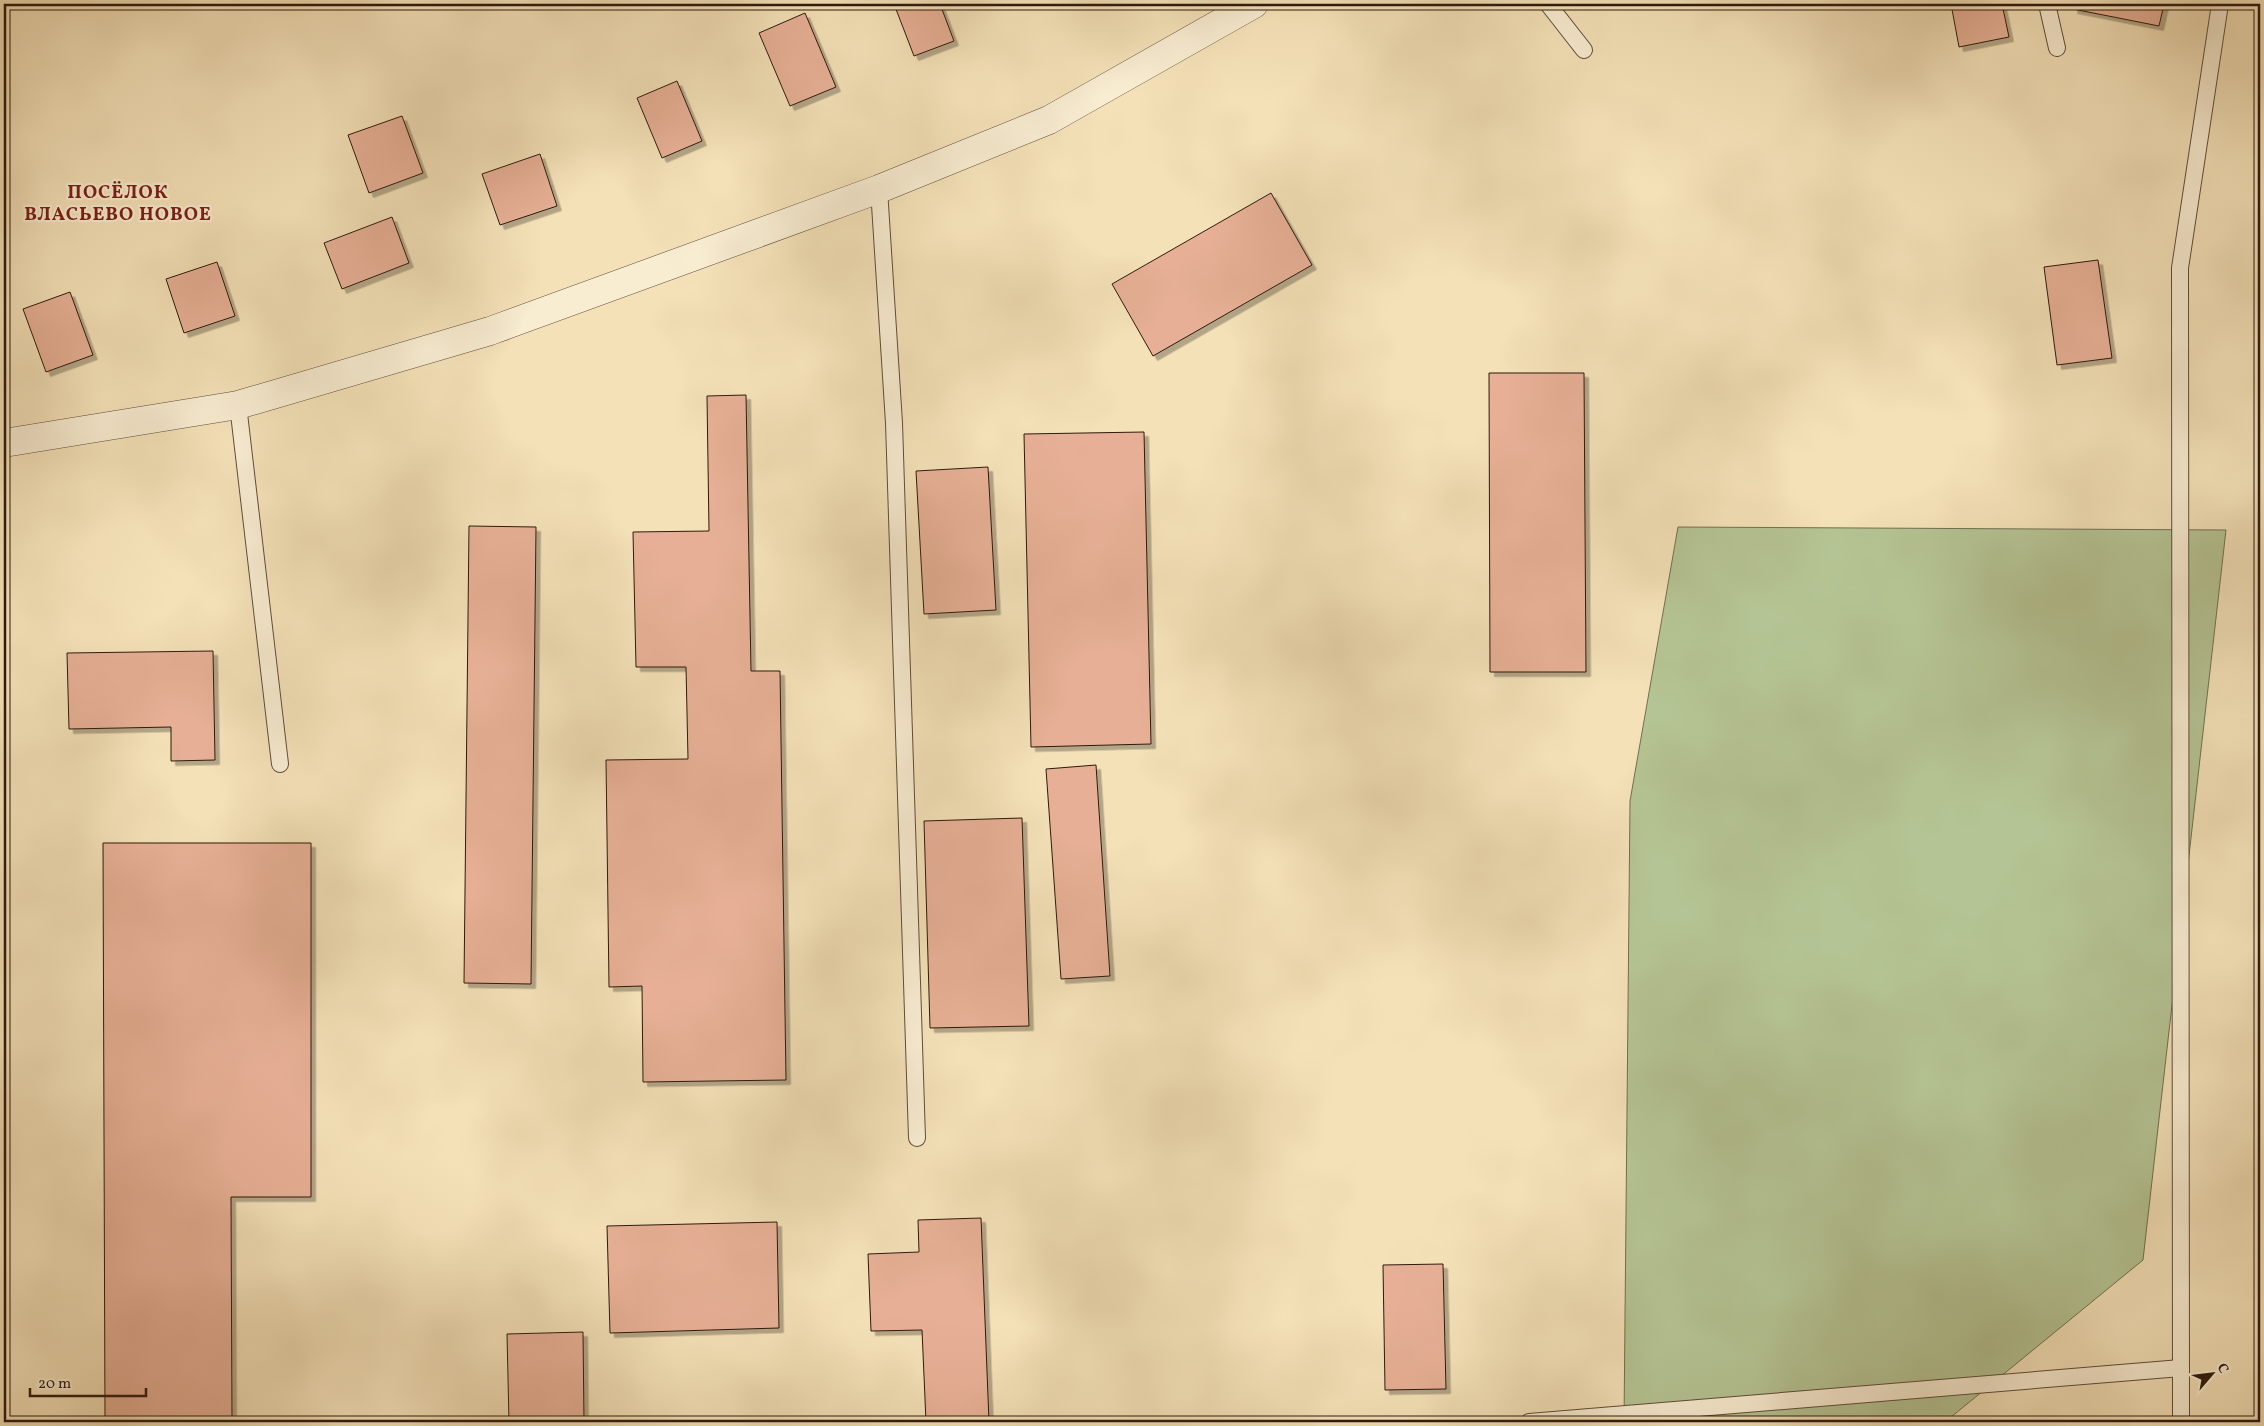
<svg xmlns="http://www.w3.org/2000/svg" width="2264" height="1426" font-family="Vollkorn,serif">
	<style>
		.green { fill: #b5c494; stroke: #716f50 }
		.building { fill: #e7b096; stroke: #2d1a0d; filter: url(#shadow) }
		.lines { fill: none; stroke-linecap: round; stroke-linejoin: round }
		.lane-casing { stroke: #5f4c38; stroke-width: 18 }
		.street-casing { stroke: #5f4c38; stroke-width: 29 }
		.lane { stroke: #f8ecd1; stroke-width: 16 }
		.street { stroke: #f8ecd1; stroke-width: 28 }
		.labels { text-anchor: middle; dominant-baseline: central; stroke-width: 4.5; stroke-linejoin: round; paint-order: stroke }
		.district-label { font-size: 19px; font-weight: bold; letter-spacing: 1px; fill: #7a1f14; stroke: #f8ecd1 }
	</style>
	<defs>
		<filter id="shadow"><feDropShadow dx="4.5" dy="4.5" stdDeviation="0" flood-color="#0004"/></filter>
	</defs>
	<rect width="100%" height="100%" fill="#f4e1b8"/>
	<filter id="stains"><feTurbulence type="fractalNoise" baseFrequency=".004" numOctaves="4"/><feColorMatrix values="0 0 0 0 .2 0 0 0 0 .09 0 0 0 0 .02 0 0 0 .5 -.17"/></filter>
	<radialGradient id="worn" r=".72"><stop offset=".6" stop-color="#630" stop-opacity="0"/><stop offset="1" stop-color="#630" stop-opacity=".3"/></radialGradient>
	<path class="green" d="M1678,527L2226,530L2143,1260L1945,1422H1624L1630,801Z"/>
	<g class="building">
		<path d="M894,4H940L954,41L914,56Z"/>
		<path d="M1951,4H2002L2009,37L1959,47Z"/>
		<path d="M2074,4H2164L2159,26L2073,9Z"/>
		<path d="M805,13L836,87L790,106L759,33Z"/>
		<path d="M677,81L702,141L662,158L637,98Z"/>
		<path d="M402,116L423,173L369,193L348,135Z"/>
		<path d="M540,154L557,206L500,225L482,174Z"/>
		<path d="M1271,193L1312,265L1153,356L1112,284Z"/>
		<path d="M392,217L409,263L342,289L324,243Z"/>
		<path d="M2098,260L2112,358L2057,365L2044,267Z"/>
		<path d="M217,262L235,316L184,333L166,279Z"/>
		<path d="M70,292L93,355L46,372L23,309Z"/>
		<path d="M1489,373H1584L1586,672H1490Z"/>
		<path d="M746,395L751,671H780L786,1080L643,1082L642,986L609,987L606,760L688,759L686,667H636L633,532L709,531L707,396Z"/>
		<path d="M1144,432L1151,744L1031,747L1024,434Z"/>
		<path d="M988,467L996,610L924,614L916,471Z"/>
		<path d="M469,526L536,527L531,984L464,983Z"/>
		<path d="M213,651L215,760L171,761V727L69,729L67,653Z"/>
		<path d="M1096,765L1110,976L1061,979L1046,769Z"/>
		<path d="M1022,818L1029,1026L930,1028L924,821Z"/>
		<path d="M103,843H311V1197H231L232,1422H105Z"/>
		<path d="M981,1218L989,1422H926L922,1330L871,1331L868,1254L919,1252L918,1220Z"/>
		<path d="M777,1222L779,1328L610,1333L607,1226Z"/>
		<path d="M1443,1264L1446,1389L1385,1390L1383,1265Z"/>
		<path d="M583,1332L584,1422H509L507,1334Z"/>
	</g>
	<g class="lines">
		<defs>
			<g id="lane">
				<path d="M1548,4L1584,50"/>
				<path d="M2047,4L2057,48"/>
				<path d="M879,189L894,423L917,1138"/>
				<path d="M238,405L280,764"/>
				<path d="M1529,1422L2181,1368"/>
				<path d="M2181,1422L2180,268L2220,4"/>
			</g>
			<path id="street" d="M4,443L238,405L490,331L879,189L1049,120L1254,4"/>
		</defs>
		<use href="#lane" class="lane-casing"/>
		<use href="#street" class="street-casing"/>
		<use href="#lane" class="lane"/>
		<use href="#street" class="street"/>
	</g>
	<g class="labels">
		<g class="district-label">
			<text x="118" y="193">ПОСЁЛОК<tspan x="118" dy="22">ВЛАСЬЕВО НОВОЕ</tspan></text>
		</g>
	</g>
	<rect width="2264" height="1426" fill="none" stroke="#f4e1b8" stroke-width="20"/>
	<rect x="5" y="5" width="2254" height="1416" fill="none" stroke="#2d1a0d" stroke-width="2.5"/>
	<rect x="10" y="10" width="2244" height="1406" fill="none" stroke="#2d1a0d"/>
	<g transform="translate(2212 1374) rotate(62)" stroke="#f8ecd1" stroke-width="4" paint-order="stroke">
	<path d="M0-4L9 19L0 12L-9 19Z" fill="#2d1a0d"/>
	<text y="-8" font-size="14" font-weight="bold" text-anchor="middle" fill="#2d1a0d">С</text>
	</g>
	<path d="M30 1388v8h116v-8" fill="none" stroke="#2d1a0d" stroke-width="2.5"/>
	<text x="38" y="1388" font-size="15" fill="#2d1a0d" stroke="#f8ecd1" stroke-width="4" paint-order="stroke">20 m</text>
	<rect width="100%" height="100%" filter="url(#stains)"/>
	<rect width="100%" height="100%" fill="url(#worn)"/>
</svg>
